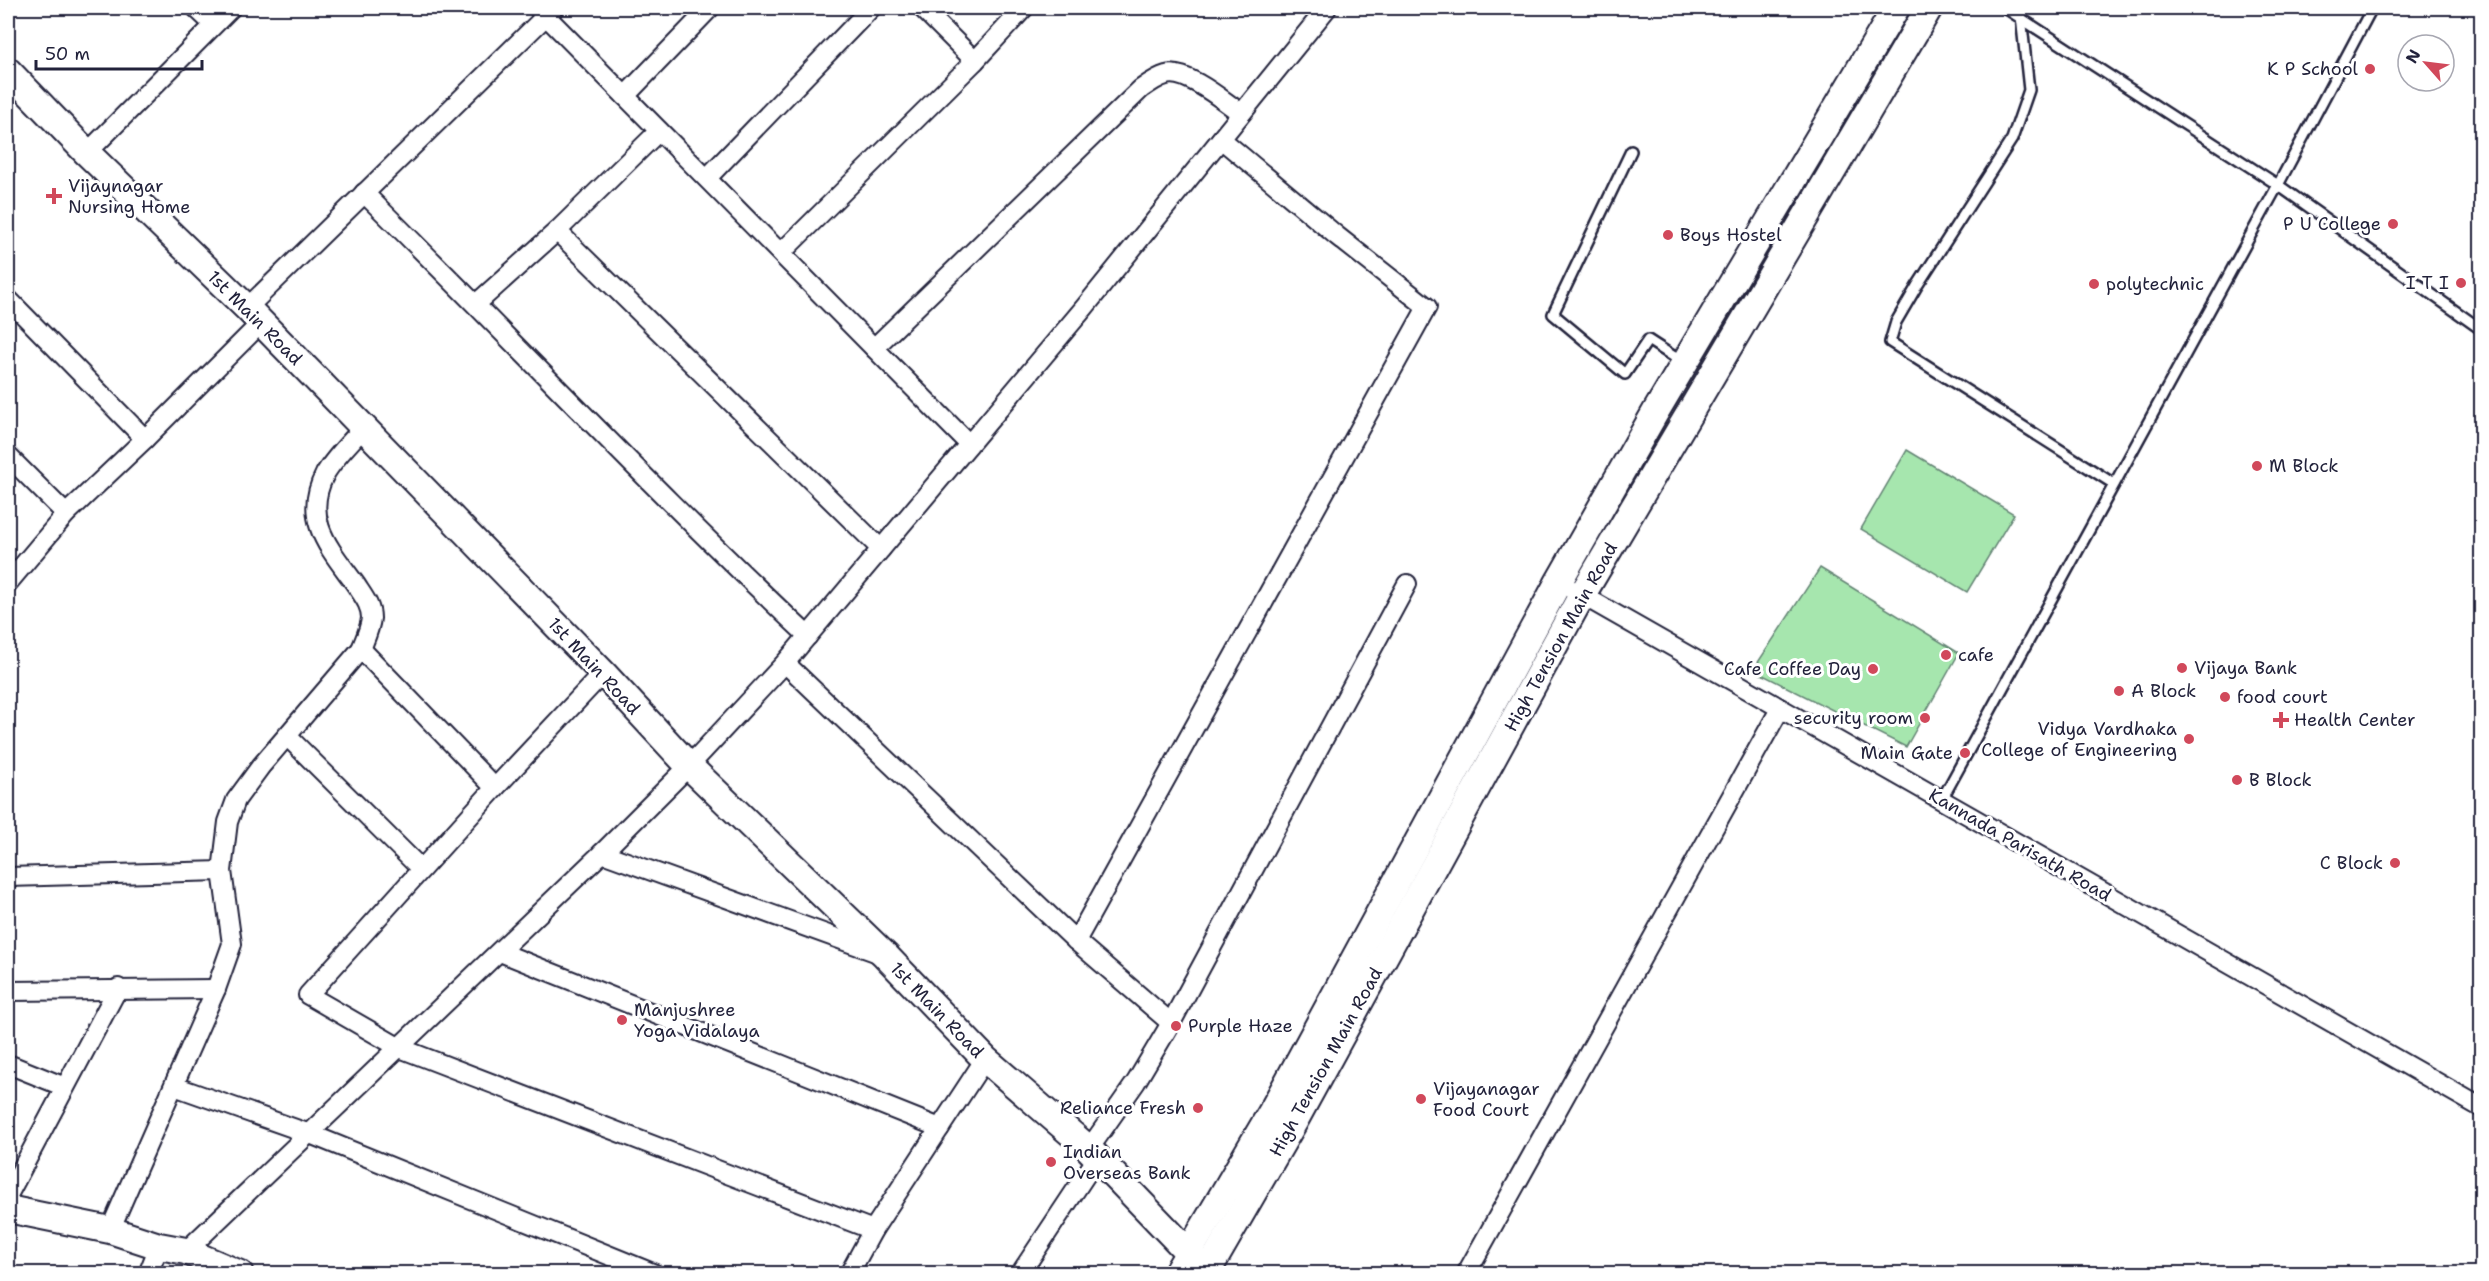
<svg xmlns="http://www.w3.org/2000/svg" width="2489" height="1281" font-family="'Shantell Sans',sans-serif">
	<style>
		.green { fill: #a6e6ae; stroke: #648474; stroke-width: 1.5 }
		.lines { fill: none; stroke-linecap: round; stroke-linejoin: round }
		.lane-casing { stroke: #22223b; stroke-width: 14 }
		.street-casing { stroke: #22223b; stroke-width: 22 }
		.secondary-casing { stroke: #22223b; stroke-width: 30 }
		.lane { stroke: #fff; stroke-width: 9 }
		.street { stroke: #fff; stroke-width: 18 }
		.secondary { stroke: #fff; stroke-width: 26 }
		.poi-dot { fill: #d1495b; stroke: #fff; stroke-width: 2 }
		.labels { text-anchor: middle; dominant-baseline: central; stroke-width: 6; stroke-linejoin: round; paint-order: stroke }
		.poi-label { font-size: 18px; fill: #22223b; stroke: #fff; text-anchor: start }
		.street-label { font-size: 18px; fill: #22223b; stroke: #fff }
	</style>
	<rect width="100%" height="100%" fill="#fff"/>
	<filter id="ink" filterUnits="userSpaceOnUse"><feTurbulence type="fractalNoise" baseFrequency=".0167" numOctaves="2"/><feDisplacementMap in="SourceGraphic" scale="12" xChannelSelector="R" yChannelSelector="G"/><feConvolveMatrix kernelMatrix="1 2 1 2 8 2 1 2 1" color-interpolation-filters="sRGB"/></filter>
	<g filter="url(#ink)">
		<g class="green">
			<path d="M1907,450L2014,514L1967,592L1861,529Z"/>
			<path d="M1820,568L1959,653L1906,747L1753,670Z"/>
		</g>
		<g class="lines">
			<defs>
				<g id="lane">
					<path d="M2005,8L2278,185L2482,330"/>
					<path d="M2021,16L2029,90L2012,139L1917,286L1896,322L1890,342L2114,484"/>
					<path d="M1631,151L1553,314L1625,374L1648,340L1682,362"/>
					<path d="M1941,801L2278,185L2372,8"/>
				</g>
				<g id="street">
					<path d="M196,8L213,24"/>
					<path d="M538,8L969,444"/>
					<path d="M922,8L975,61"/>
					<path d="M625,96L710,8"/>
					<path d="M87,153L231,8"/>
					<path d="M707,178L871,8"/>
					<path d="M364,193C513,340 656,493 808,636"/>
					<path d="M557,231L881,549"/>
					<path d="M781,253L975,61L1024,8"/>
					<path d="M8,299L145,439"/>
					<path d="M476,304L557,231L659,131"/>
					<path d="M247,308L554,8"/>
					<path d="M874,348L1141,89C1148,84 1158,77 1166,75C1186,69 1225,102 1241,113"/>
					<path d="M8,456L66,514"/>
					<path d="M8,583L66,514L145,439L261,323"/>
					<path d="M1573,590L2482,1108"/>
					<path d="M361,649L495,788"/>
					<path d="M785,663L1076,941L1171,1023"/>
					<path d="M603,673L495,788L308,995L400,1048L873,1230"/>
					<path d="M287,736L421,869"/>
					<path d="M602,853L878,953"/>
					<path d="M8,877L222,871"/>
					<path d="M1076,941L1427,307L1337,236L1221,139"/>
					<path d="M500,952L940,1128"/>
					<path d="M8,991L216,989"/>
					<path d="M8,1064L65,1087"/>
					<path d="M174,1086L310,1134L655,1274"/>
					<path d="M1089,1149L1136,1082L1171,1023L1407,584"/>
					<path d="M8,1195L118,988"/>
					<path d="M110,1230L216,989L232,944L222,871L228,822L236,800L261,766L361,649C365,639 370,629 371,618C371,605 363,596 356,585C331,550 301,520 325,474C334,458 351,442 363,428"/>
					<path d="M186,1251L602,853L689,766L785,663L1084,308L1327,8"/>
					<path d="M148,1274L159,1246"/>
					<path d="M849,1274L873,1230L985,1059"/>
					<path d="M1020,1274L1097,1158"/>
					<path d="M1466,1274L1780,709"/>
				</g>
				<g id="secondary">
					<path d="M8,71L87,153L247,308L603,673L689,766L885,955L985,1059L1089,1149L1188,1252L1208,1269"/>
					<path d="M8,1209L110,1230L159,1246L186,1251L240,1274"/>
					<path d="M1176,1274L1272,1111L1558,583L1656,411L1896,8"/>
					<path d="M1206,1274L1294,1122L1582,595L1929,8"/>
				</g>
			</defs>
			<use href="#lane" class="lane-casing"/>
			<use href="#street" class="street-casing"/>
			<use href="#secondary" class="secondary-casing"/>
			<use href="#lane" class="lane"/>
			<use href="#street" class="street"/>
			<use href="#secondary" class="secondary"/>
		</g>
	</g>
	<g class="poi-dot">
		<circle cx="2370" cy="69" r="6"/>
		<path d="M51 187h6v6h6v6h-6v6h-6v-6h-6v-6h6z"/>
		<circle cx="2393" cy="224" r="6"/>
		<circle cx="1668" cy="235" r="6"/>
		<circle cx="2461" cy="283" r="6"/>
		<circle cx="2094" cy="284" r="6"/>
		<circle cx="2257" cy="466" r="6"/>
		<circle cx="1946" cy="655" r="6"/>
		<circle cx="2182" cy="668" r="6"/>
		<circle cx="1873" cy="669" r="6"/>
		<circle cx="2119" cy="691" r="6"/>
		<circle cx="2225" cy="697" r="6"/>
		<circle cx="1925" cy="718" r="6"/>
		<path d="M2278 711h6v6h6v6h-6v6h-6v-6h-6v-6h6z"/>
		<circle cx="2189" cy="739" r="6"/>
		<circle cx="1965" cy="753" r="6"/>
		<circle cx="2237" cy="780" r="6"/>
		<circle cx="2395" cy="863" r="6"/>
		<circle cx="622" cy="1020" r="6"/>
		<circle cx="1176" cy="1026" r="6"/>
		<circle cx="1421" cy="1099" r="6"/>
		<circle cx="1198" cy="1108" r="6"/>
		<circle cx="1051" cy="1162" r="6"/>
	</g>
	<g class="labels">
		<g class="poi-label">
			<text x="2358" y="69" text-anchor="end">K P School</text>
			<text x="68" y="186">Vijaynagar<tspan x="68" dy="21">Nursing Home</tspan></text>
			<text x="2381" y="224" text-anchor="end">P U College</text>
			<text x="1680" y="235">Boys Hostel</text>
			<text x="2449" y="283" text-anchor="end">I T I</text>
			<text x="2106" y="284">polytechnic</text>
			<text x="2269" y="466">M Block</text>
			<text x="1958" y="655">cafe</text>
			<text x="2194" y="668">Vijaya Bank</text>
			<text x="1861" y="669" text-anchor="end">Cafe Coffee Day</text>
			<text x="2131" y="691">A Block</text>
			<text x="2237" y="697">food court</text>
			<text x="1913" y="718" text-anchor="end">security room</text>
			<text x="2294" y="720">Health Center</text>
			<text x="2177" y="729" text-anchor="end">Vidya Vardhaka<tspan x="2177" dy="21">College of Engineering</tspan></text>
			<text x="1953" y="753" text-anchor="end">Main Gate</text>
			<text x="2249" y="780">B Block</text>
			<text x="2383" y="863" text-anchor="end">C Block</text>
			<text x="634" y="1010">Manjushree<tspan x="634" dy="21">Yoga Vidalaya</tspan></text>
			<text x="1188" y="1026">Purple Haze</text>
			<text x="1433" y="1089">Vijayanagar<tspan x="1433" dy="21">Food Court</tspan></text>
			<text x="1186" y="1108" text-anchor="end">Reliance Fresh</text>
			<text x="1063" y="1152">Indian<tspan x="1063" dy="21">Overseas Bank</tspan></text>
		</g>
		<g class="street-label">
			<text transform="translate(255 318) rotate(45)">1st Main Road</text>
			<text transform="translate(1561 637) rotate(-61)">High Tension Main Road</text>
			<text transform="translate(594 666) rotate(47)">1st Main Road</text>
			<text transform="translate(2020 845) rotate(30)">Kannada Parisath Road</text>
			<text transform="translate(937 1010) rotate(46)">1st Main Road</text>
			<text transform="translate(1326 1062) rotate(-61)">High Tension Main Road</text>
		</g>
	</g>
	<rect width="2489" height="1281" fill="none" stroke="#fff" stroke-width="30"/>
	<rect x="15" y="15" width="2459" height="1251" fill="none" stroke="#22223b" stroke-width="2" filter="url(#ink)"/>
	<g transform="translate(2426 63) rotate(298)"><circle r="28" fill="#ffffff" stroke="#a7a7b1" stroke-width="1.5"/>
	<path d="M0-4.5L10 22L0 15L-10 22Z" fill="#d1495b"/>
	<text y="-9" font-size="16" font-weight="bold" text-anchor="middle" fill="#22223b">N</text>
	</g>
	<path d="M36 60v9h166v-9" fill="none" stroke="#22223b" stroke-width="3"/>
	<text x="45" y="60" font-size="18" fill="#22223b" stroke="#ffffff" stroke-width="4.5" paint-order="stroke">50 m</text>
</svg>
